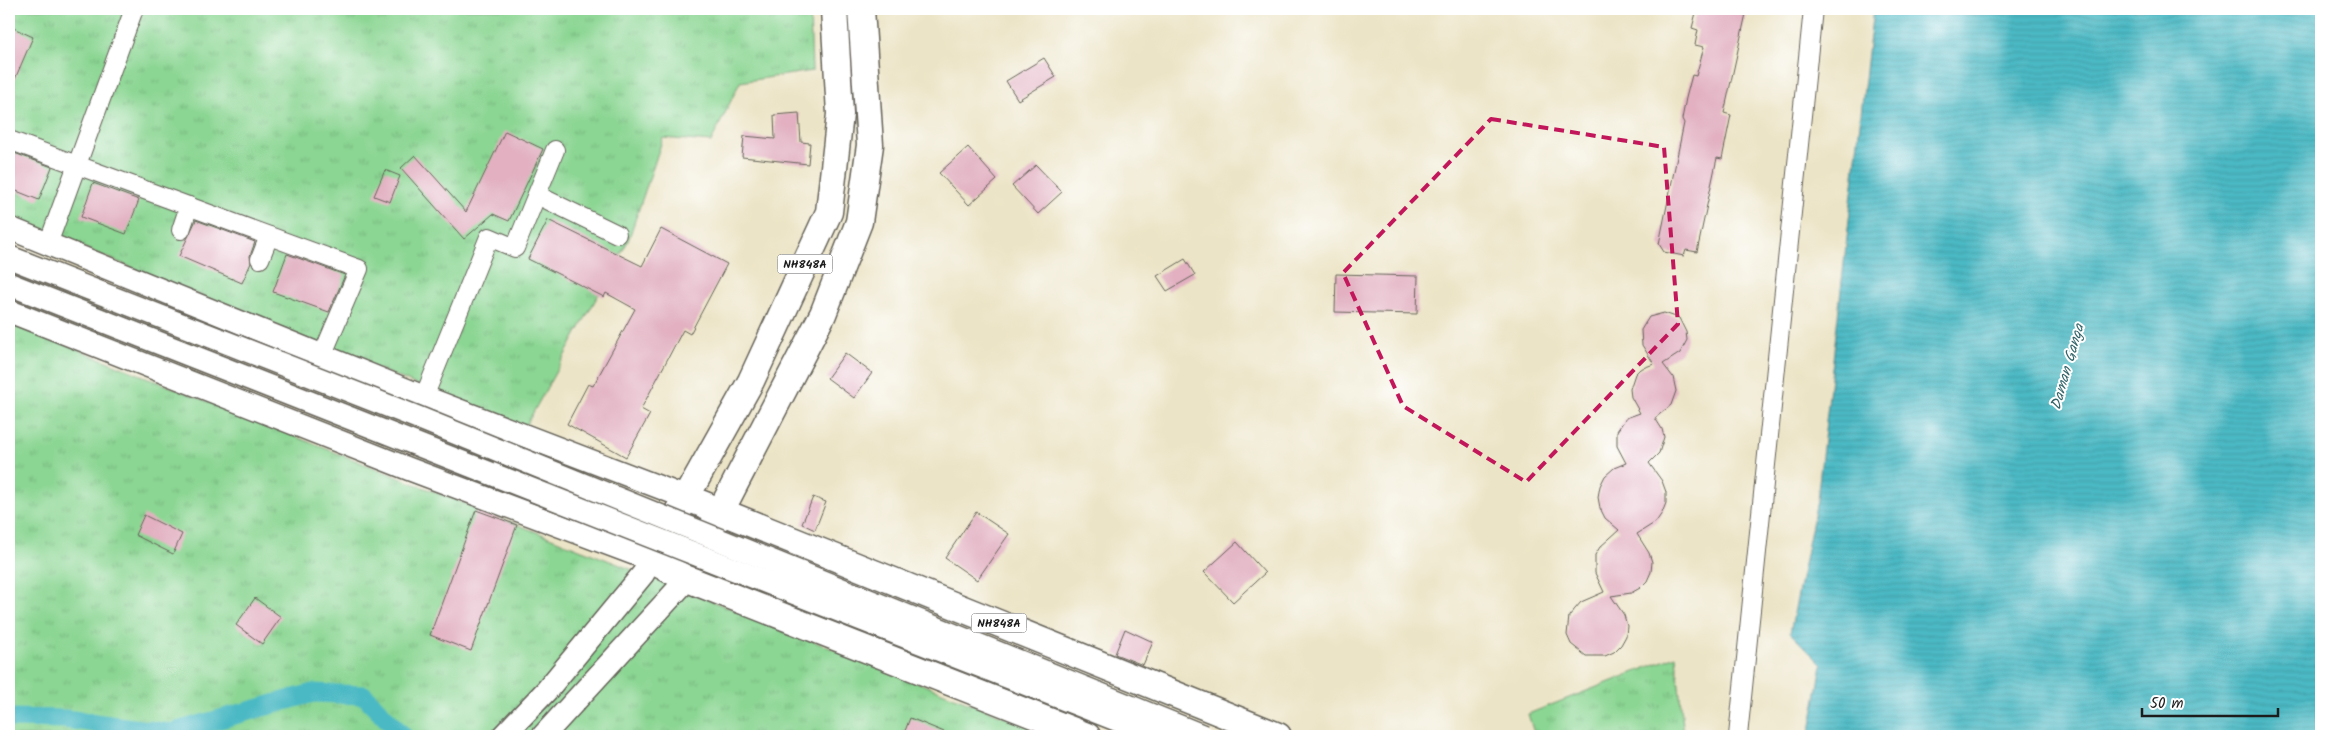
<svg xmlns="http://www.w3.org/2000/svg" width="2330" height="745" font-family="Kalam,sans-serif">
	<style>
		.grass { fill: url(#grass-tufts); stroke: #547958 }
		.water { fill: url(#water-rules); stroke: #346a70 }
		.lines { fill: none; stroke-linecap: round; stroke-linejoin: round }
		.canal { stroke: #4bb9c4; stroke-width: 19 }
		.building { fill: #e2b0c1 }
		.minor-casing { stroke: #656258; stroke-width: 20 }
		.major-casing { stroke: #656258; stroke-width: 25 }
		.highway-casing { stroke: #656258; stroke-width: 29 }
		.minor { stroke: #fff; stroke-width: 18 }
		.major { stroke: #fff; stroke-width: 22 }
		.highway { stroke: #fff; stroke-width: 26 }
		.major-bridge-casing { stroke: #656258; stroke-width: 25; stroke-linecap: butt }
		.major-bridge { stroke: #fff; stroke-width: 22 }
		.marked { fill: none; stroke: #c2185b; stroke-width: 4; stroke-dasharray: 10 6; stroke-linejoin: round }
		.labels { text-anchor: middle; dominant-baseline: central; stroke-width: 4; stroke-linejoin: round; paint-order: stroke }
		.shield { fill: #fff; stroke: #606060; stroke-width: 1 }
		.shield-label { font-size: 12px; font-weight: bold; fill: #1c1c1c }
		.water-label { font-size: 15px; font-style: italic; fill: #316368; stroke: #fff }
	</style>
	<defs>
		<pattern id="grass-tufts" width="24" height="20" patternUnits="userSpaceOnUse" patternTransform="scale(1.25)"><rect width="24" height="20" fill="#8bd693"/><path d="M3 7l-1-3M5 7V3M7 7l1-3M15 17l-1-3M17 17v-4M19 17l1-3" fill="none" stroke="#77b77e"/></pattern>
		<pattern id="water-rules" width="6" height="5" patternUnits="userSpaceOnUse" patternTransform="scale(1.25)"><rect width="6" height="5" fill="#4bb9c4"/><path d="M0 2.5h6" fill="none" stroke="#419ea8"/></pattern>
	</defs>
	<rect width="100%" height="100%" fill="#fff"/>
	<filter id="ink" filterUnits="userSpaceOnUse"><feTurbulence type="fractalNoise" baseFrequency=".02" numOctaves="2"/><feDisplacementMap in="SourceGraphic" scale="10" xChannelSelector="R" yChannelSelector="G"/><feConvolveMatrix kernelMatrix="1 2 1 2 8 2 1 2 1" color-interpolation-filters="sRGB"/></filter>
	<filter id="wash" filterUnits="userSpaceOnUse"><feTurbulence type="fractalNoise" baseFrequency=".0096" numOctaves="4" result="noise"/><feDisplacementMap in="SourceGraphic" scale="20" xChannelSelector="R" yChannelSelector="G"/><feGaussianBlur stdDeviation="1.12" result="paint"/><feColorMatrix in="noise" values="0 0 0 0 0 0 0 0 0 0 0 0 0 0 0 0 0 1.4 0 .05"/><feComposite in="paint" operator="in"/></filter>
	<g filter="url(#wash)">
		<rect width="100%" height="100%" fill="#ece4c6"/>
		<g class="grass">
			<path d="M9,9H810L812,71L740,82L711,142L663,138L628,241L524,429L9,217Z"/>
			<path d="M9,322C356,462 705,598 1053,736H9Z"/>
			<path d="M1676,656L1684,736H1535L1528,714Z"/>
		</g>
		<path class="water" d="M1873,9H2321V285L2317,301L2321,317V666L2316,736H1809L1822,665L1790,633L1817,500Z"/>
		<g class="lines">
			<path class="canal" d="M9,718L65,719L170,733L313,693L364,695L403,736"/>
		</g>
		<g id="blocks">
			<g class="building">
				<path d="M1697,9H1747L1724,113L1731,115L1722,159L1717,158L1697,252L1686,250L1684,256L1664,252L1659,244L1684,123L1682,119L1686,98L1692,75L1696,76L1704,47L1695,45L1698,30L1692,28Z"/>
				<path d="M9,26L33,37L9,93Z"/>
				<path d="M1044,58L1056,77L1018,100L1006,81Z"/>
				<path d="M799,113L801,142L810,143L808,164L742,157L744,136L775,139L774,115Z"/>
				<path d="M505,131L543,149L509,221L493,214L464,239L401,168L415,155L466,212Z"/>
				<path d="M968,147L997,180L969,205L939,173Z"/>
				<path d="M9,151L52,167L39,200L9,188Z"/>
				<path d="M1036,165L1062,192L1038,214L1012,186Z"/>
				<path d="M385,170L400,176L390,202L374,196Z"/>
				<path d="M93,183L139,200L126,234L81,217Z"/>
				<path d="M196,220L255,242L250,256L251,263L242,283L179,256Z"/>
				<path d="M548,220L642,266L661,229L727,264L690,334L683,330L641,409L650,414L626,457L567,424L588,384L593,386L635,309L606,293L604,297L528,259Z"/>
				<path d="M287,254L345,275L329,312L273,292Z"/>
				<path d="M1185,259L1195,275L1167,291L1157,276Z"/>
				<path d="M1336,274L1418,276L1417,314L1335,312Z"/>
				<path d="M1664,313L1679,318L1686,332L1687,340L1680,353L1663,364L1673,377L1676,391L1671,405L1655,418L1662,429L1664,437L1659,453L1649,463L1662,481L1666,492V503L1662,513L1656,522L1637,534L1649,553L1652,562L1651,572L1647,581L1640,588L1631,593L1611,596L1624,615L1627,626L1626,636L1621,645L1614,652L1605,656H1586L1571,644L1567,635L1569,616L1581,602L1604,592L1595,573V555L1600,547L1619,530L1605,518L1600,508L1598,497L1600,486L1605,476L1614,468L1626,463L1617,446V431L1626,418L1640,413L1631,397L1630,389L1635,374L1640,369L1654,364L1642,345L1641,330L1649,317Z"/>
				<path d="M845,353L872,373L854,398L827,378Z"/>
				<path d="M813,497L826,502L815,530L802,524Z"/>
				<path d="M476,510L517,525L471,651L430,635Z"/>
				<path d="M976,512L1009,534L977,580L945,558Z"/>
				<path d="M144,515L182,534L173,554L135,535Z"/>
				<path d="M1237,542L1265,573L1233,602L1204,572Z"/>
				<path d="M255,598L281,617L262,644L236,625Z"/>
				<path d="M1125,629L1153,642L1143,665L1115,654Z"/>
				<path d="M910,718L954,736H903Z"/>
			</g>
		</g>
	</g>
	<g filter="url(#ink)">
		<use href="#blocks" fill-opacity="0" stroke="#656258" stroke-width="1"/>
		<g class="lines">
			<defs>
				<g id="minor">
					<path d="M9,140L359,269L322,356"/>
					<path d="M537,195L617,234"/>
					<path d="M181,230L189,206"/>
					<path d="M48,244L134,9"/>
					<path d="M260,259L269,236"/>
					<path d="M424,397L489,237L515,248L555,150"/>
					<path d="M1738,736L1813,9"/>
				</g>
				<g id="major">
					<path d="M9,228L424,397L685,497"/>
					<path d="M9,311L409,469L651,560L643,574L547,690L503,736"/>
					<path d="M543,736L680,587L685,578"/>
				</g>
				<g id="highway">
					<path d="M834,9L840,114L829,212L751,381L651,560L685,578L1087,736"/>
					<path d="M685,497L1278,736"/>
					<path d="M713,526L823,314L859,222L870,145L861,9"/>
				</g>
			</defs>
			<use href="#minor" class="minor-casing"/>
			<use href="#major" class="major-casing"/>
			<use href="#highway" class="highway-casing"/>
			<use href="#minor" class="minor"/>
			<use href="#major" class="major"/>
			<use href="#highway" class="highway"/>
			<defs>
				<g id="major-bridge">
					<path d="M9,257L419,418L1203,736"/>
					<path d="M9,284L1158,736"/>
				</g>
			</defs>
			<use href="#major-bridge" class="major-bridge-casing"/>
			<use href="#major-bridge" class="major-bridge"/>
		</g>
	</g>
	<path class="marked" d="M1491,119L1664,147L1678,324L1526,482L1403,406L1343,273Z"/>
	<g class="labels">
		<g class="shield">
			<rect x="777.5" y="254.5" width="55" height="19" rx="4"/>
			<rect x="971.5" y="613.5" width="55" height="19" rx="4"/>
		</g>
		<g class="shield-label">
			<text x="805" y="264">NH848A</text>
			<text x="999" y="623">NH848A</text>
		</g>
		<g class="water-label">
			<text transform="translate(2068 367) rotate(-74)">Daman Ganga</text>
		</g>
	</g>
	<rect width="2330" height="745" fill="none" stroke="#fff" stroke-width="30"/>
	<path d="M2142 708v8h136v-8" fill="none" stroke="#1c1c1c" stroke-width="2.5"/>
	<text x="2150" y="708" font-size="15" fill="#1c1c1c" stroke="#ffffff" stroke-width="4" paint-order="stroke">50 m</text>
</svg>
